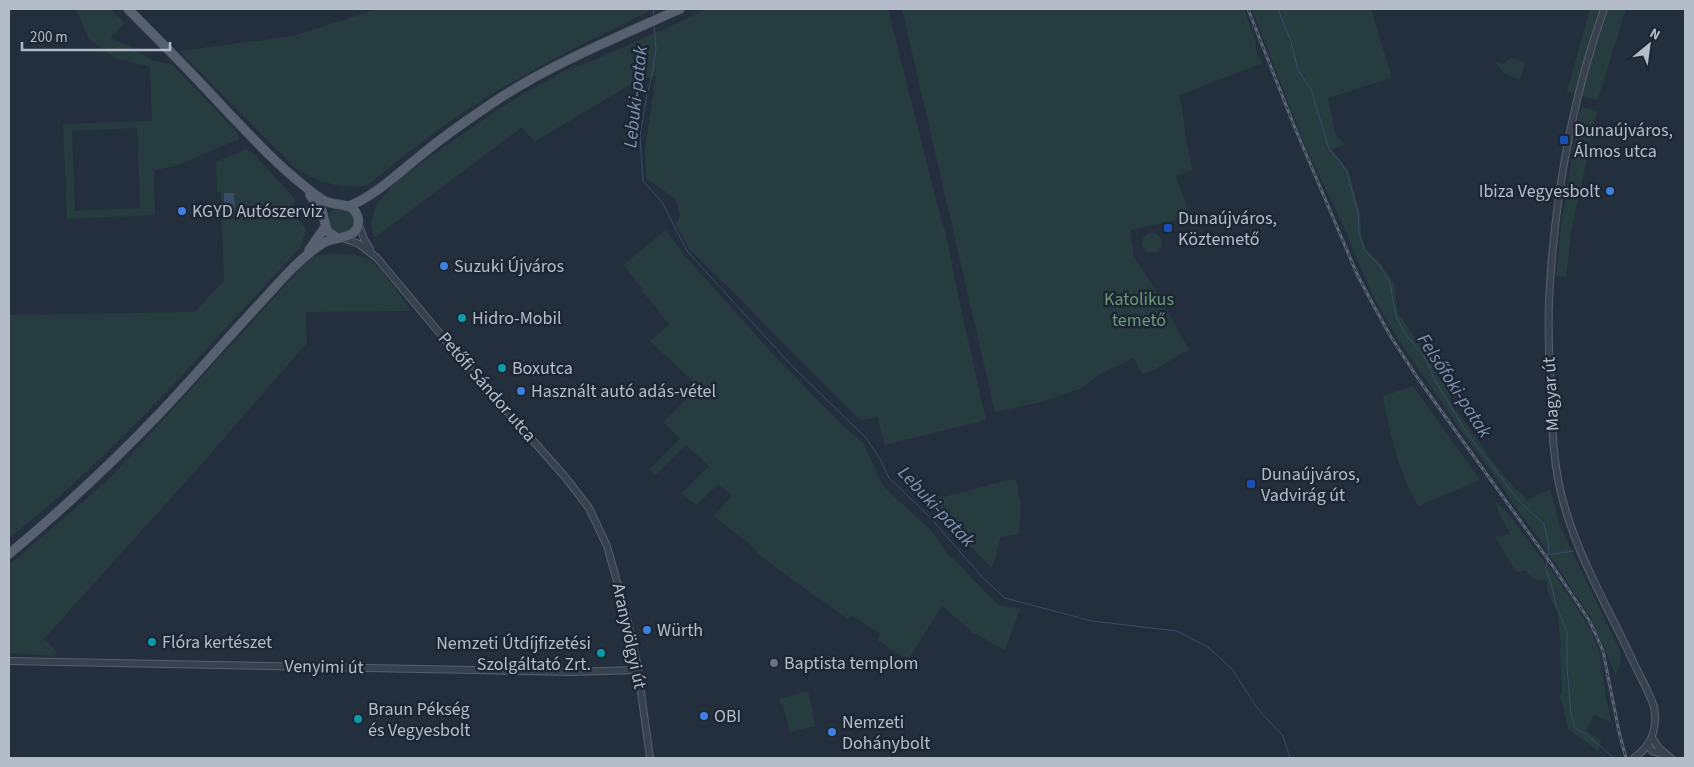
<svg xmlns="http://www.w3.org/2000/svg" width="1694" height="767" font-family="'Source Sans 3',sans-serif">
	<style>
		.green { fill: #263c3f; fill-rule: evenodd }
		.water { fill: #394c67 }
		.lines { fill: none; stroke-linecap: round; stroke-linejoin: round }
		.stream { stroke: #394c67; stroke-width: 1 }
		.tertiary-casing { stroke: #565f6c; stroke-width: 8 }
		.primary-casing { stroke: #414a57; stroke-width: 10 }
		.tertiary { stroke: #38414e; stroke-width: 6 }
		.primary { stroke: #56606e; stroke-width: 9 }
		.rail-casing { stroke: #5a6575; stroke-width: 3 }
		.rail { stroke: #1d2633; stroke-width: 1; stroke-dasharray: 4; stroke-linecap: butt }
		.transit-dot { fill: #1a4fb4; stroke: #1d2633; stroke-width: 2 }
		.shop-dot { fill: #3f7fe0; stroke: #1d2633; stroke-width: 2 }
		.culture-dot { fill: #0f9aa8; stroke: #1d2633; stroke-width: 2 }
		.worship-dot { fill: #6b7280; stroke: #1d2633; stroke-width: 2 }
		.labels { text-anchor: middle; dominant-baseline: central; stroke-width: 5; stroke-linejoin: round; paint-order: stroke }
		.poi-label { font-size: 18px; fill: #b4bcc9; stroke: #1d2633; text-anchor: start }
		.park-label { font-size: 18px; fill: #6b9a76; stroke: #1d2633 }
		.street-label { font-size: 18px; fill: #b4bcc9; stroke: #1d2633 }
		.water-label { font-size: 19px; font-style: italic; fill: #7c92b1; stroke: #1d2633 }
	</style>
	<rect width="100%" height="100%" fill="#242f3e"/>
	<g class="green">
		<path d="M76,9H110L125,23L110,38L130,46L151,60L173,65L237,132L239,139L176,166L154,170L155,215L67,219L63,124L152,121L150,67L115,58L89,39ZM137,128L140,208L75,211L72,131Z"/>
		<path d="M378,9H654C600,35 546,62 495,92C450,119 408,152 368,185C343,190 316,182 295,168L179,51L293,36Z"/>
		<path d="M708,9H888L942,223L945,230L958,295L986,420L885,445L877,417L862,420L857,417L761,321L742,301L689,249L675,223L680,217L676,199L646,178L645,148L656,76L637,81L534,142L522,127L374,238L371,226L376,205L398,179L497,110L521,95L564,71L597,59Z"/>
		<path d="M902,9H1244L1255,40L1257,55L1263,63L1180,95L1188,150L1193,170L1175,176L1191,217L1130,230L1134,257L1159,295L1189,350L1149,372L1144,374L1141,372L1134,358L1102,373L1079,389L1042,402L995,412Z"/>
		<path d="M1252,9H1371L1392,78L1328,98L1335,133L1345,145L1331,149L1348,170L1360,212L1362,238L1366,248L1381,264L1394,283L1398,313L1432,362L1451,397L1449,398L1455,411H1457L1494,463L1516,490L1522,493L1526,500L1550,489L1560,526L1621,653L1620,663L1616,675L1591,618L1540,540L1519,512L1500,483L1465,436L1397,338L1372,294L1342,223L1305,145Z"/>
		<path d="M1590,9H1626L1598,99L1596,100L1567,91Z"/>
		<path d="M1511,58L1525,62L1520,80L1505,74L1494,61L1503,64Z"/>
		<path d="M1582,107L1597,111L1571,233L1566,277L1556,276L1561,226L1577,123Z"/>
		<path d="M246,149L255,155L293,197L295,201L293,203L300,222L306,229L301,247C206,347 119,453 9,538V315L195,312L224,280L221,193L217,192L216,162Z"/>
		<circle cx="340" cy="221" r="13"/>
		<path d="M666,230L683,254L776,357L840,423L864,444L881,482L887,490L931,530L950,557L955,560L981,588L999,605L1020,609L1005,650L972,632L942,606L908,660L877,640L881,634L851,615L848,619L779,570L757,553L751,545L713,516L732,496L718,484L697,505L681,494L709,466L686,445L656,475L649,470L680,439L663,422L699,387L650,341L669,325L651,301L640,290L642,288L624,266V264Z"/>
		<circle cx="1152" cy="243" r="10"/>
		<path d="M332,253C343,254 356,254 366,258C381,265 401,298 411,311L306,312L307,343L199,467L44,639L57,652L55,656L9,653V565L108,480L311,257Z"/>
		<path d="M1413,386L1480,480L1418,506C1398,472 1390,434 1383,396Z"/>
		<path d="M1008,480H1016L1021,506L1019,534L1001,537L992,568L925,502Z"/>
		<path d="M1495,501L1508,513L1538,554L1550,568L1588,625L1600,653L1606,698L1612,723L1594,715L1586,730L1601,741L1598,751L1568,729L1560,695L1562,692L1560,648L1561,647L1558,614L1549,595L1546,580C1536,581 1532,579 1526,571L1516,572L1495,537L1510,534L1499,513Z"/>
		<path d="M808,691L815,726L789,732L783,704H780L779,699Z"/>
	</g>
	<path class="water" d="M224,193H234L235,212H224Z"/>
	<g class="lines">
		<g class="stream">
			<path d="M653,9L654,15"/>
			<path d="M1278,9L1291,42L1298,70L1311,89L1329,149L1341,163L1347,172L1358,213L1359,233L1365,251L1380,266L1390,283L1396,316L1404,332L1427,361L1434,378L1463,427L1476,445L1520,502L1544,524L1549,546L1546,569L1551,583L1556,605L1567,632V667L1571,714L1575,728L1587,735L1614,758"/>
			<path d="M654,24L656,49L653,70L647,95L640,136L643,181L662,202L687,251L792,366L866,438L880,459L889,478L927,514L983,578L1005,598L1092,621L1177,631L1208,647L1232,669L1258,709L1283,736L1290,758"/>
			<path d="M1547,555L1574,551"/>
		</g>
		<defs>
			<g id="tertiary">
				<path d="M1604,9C1571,102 1554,202 1549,301C1548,330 1549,359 1551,388C1552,428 1553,469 1565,508C1580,560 1609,610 1632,659C1639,675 1649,691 1654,707C1658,729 1652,745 1634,758"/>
				<path d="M359,225L364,239L370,249"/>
				<path d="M343,238L359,244L377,258L467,366L566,478L589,508L607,546L627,617L637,663L650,758"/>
				<path d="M9,661L569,672L638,670"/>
				<path d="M1652,738L1659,748L1671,758"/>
				<path d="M1648,745L1652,751L1664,755"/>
			</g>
			<g id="primary">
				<path d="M310,195L322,211L327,231L337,238"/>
				<path d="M349,206C375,196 398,173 420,156C444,136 470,118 497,100C553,63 618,37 680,9"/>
				<path d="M309,250L325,227"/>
				<path d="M9,554C62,510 112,463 160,413C195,376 229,336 264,299C282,279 300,258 323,243C335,236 362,240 358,218C354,201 337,207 325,201C317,197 309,190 302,184C273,161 247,132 221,105C191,72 159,40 128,9"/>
			</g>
		</defs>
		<use href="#tertiary" class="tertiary-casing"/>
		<use href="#primary" class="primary-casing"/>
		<use href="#tertiary" class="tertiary"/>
		<use href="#primary" class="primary"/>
		<defs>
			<path id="rail" d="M1248,9L1295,128L1357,274L1370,299L1391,337L1419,380L1552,565L1589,620L1596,635L1603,651L1619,732L1626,758"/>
		</defs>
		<use href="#rail" class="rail-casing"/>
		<use href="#rail" class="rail"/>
	</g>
	<g class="transit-dot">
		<rect x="1559" y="135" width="10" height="10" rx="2.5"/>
		<rect x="1163" y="223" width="10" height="10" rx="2.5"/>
		<rect x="1246" y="479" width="10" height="10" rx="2.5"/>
	</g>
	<g class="shop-dot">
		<circle cx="1610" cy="191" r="5"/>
		<circle cx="182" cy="211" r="5"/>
		<circle cx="444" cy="266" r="5"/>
		<circle cx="521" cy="391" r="5"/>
		<circle cx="647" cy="630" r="5"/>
		<circle cx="704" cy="716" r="5"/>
		<circle cx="832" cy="732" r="5"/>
	</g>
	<g class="culture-dot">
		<circle cx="462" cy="318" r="5"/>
		<circle cx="502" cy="368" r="5"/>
		<circle cx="152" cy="642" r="5"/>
		<circle cx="601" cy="653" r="5"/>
		<circle cx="358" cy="719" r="5"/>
	</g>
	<circle class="worship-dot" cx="774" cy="663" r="5"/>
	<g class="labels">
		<g class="poi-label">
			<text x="1574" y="130">Dunaújváros,<tspan x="1574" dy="21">Álmos utca</tspan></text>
			<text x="1600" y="191" text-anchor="end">Ibiza Vegyesbolt</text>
			<text x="192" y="211">KGYD Autószerviz</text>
			<text x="1178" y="218">Dunaújváros,<tspan x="1178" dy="21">Köztemető</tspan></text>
			<text x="454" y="266">Suzuki Újváros</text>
			<text x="472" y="318">Hidro-Mobil</text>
			<text x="512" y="368">Boxutca</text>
			<text x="531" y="391">Használt autó adás-vétel</text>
			<text x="1261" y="474">Dunaújváros,<tspan x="1261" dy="21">Vadvirág út</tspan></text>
			<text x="657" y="630">Würth</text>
			<text x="162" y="642">Flóra kertészet</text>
			<text x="591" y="643" text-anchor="end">Nemzeti Útdíjfizetési<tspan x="591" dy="21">Szolgáltató Zrt.</tspan></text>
			<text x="784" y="663">Baptista templom</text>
			<text x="368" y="709">Braun Pékség<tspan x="368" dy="21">és Vegyesbolt</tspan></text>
			<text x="714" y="716">OBI</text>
			<text x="842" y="722">Nemzeti<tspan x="842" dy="21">Dohánybolt</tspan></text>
		</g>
		<g class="park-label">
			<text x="1139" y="299">Katolikus<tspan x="1139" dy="21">temető</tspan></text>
		</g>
		<g class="street-label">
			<text transform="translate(487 387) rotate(49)">Petőfi Sándor utca</text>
			<text transform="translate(1551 394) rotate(-93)">Magyar út</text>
			<text transform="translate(629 636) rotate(78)">Aranyvölgyi út</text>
			<text transform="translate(324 667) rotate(1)">Venyimi út</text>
		</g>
		<g class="water-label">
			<text transform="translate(636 97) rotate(-84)">Lebuki-patak</text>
			<text transform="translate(1454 386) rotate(57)">Felsőfoki-patak</text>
			<text transform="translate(936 507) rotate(47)">Lebuki-patak</text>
		</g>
	</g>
	<rect width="1694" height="767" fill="none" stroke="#b4bcc9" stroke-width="20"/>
	<g transform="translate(1649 45) rotate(29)" stroke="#1d2633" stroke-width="4" paint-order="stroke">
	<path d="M0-4L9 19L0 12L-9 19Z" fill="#b4bcc9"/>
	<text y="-8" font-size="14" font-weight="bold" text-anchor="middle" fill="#b4bcc9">N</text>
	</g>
	<path d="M22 42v8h148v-8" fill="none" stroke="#b4bcc9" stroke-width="2.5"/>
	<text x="30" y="42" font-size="15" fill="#b4bcc9" stroke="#1d2633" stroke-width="4" paint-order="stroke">200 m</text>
</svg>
